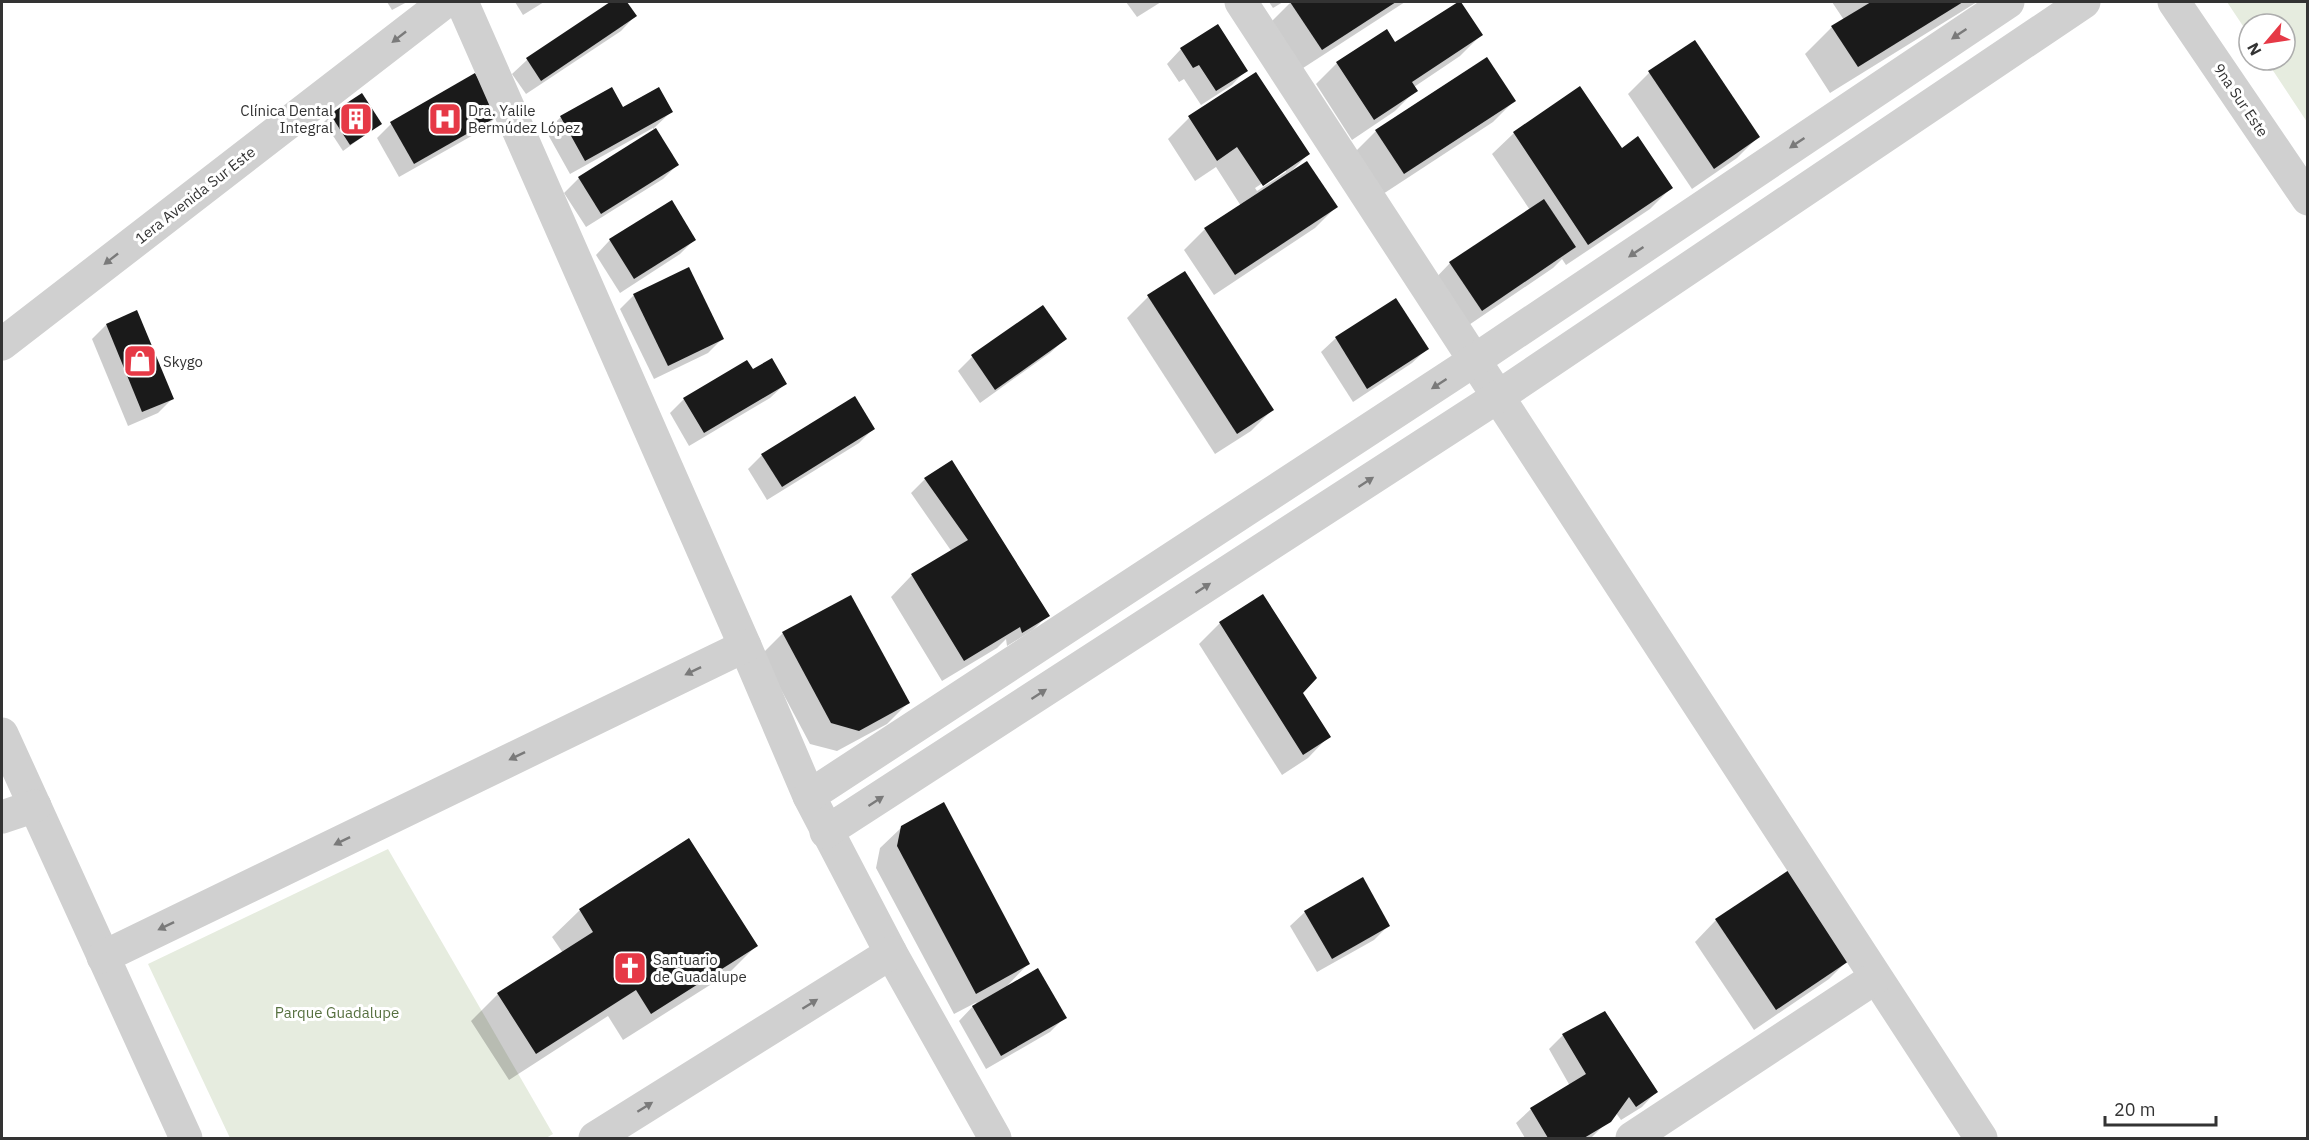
<svg xmlns="http://www.w3.org/2000/svg" width="2309" height="1140" font-family="'IBM Plex Sans',sans-serif">
	<style>
		.green { fill: #e6ecdf }
		.shadow { fill: #0003; fill-rule: evenodd }
		.building { fill: #1a1a1a }
		.lines { fill: none; stroke-linecap: round; stroke-linejoin: round }
		.minor { stroke: #d0d0d0; stroke-width: 33 }
		.oneway { fill: #7a7a7a }
		.labels { text-anchor: middle; dominant-baseline: central; stroke-width: 6; stroke-linejoin: round; paint-order: stroke }
		.street-label { font-size: 15px; fill: #333; stroke: #fff }
		.poi-label { font-size: 15px; fill: #333; stroke: #fff; text-anchor: start }
		.park-label { font-size: 15px; fill: #56703f; stroke: #fff }
	</style>
	<rect width="100%" height="100%" fill="#fff"/>
	<g class="green">
		<path d="M2227,2H2307V122L2266,60H2285V24H2249V35Z"/>
		<path d="M388,849L553,1134L546,1138H230L148,964Z"/>
	</g>
	<g class="shadow">
		<path d="M387,2H407L392,10Z"/>
		<path d="M515,2H544L523,15Z"/>
		<path d="M613,2H625L635,16L621,31L526,94L512,74L527,60Z"/>
		<path d="M1126,2H1161L1137,17Z"/>
		<path d="M1269,2H1283L1273,8Z"/>
		<path d="M1291,2H1405L1300,70L1270,23Z"/>
		<path d="M1832,2H1977L1830,93L1805,54L1832,27L1844,20Z"/>
		<path d="M1481,35L1460,56L1414,87L1416,90L1395,111L1352,140L1316,84L1337,63L1395,44Z"/>
		<path d="M1695,42L1758,137L1737,158L1692,189L1628,94L1649,73Z"/>
		<path d="M1181,49L1246,70L1232,85L1201,105L1184,79L1179,82L1167,64Z"/>
		<path d="M1486,59L1514,101L1493,122L1383,194L1355,152L1376,131Z"/>
		<path d="M1256,74L1308,154L1291,172L1336,207L1315,228L1214,295L1184,250L1205,229L1241,206L1216,167L1195,181L1168,139L1189,118ZM1286,168V172L1257,191L1255,188Z"/>
		<path d="M1580,88L1621,150L1671,188L1650,209L1566,265L1562,259L1553,268L1460,331L1429,285L1450,263L1530,210L1492,154L1514,133Z"/>
		<path d="M623,109L671,112L654,128L677,165L663,179L586,227L564,193L579,178L654,130L653,128L570,174L546,131L561,117Z"/>
		<path d="M331,115L380,124L343,151L324,122Z"/>
		<path d="M498,115L484,129L399,177L377,138L391,124Z"/>
		<path d="M610,240H694L680,254L620,293L596,255Z"/>
		<path d="M1184,273L1272,410L1251,431L1215,454L1127,318L1148,297Z"/>
		<path d="M634,295L722,339L708,353L654,379L620,309Z"/>
		<path d="M1396,300L1427,349L1412,363L1353,402L1321,352L1336,338Z"/>
		<path d="M1042,307L1065,339L1050,353L980,403L958,371L972,357Z"/>
		<path d="M106,325L173,398L158,413L128,426L92,339Z"/>
		<path d="M752,371L785,384L770,398L689,446L670,413L684,399Z"/>
		<path d="M873,429L859,443L767,500L748,469L762,455Z"/>
		<path d="M925,479L1048,615L1033,630L1007,646L1006,639L997,648L942,681L891,597L912,575L952,552L911,493Z"/>
		<path d="M1220,623L1329,736L1308,758L1282,775L1199,644Z"/>
		<path d="M783,633L908,703L887,724L837,751L810,744L762,654Z"/>
		<path d="M902,827L1028,964L1006,987L1065,1017L1050,1032L986,1069L959,1021L977,1002L954,1014L876,868L880,848Z"/>
		<path d="M688,840L756,946L729,973L623,1040L608,1016L509,1080L471,1021L498,994L563,953L552,937L580,910Z"/>
		<path d="M1305,912L1388,926L1374,940L1317,972L1290,926Z"/>
		<path d="M1716,920L1850,958L1829,979L1754,1030L1695,942Z"/>
		<path d="M1563,1035L1656,1092L1642,1107L1621,1120L1616,1113L1591,1138H1525L1516,1123L1531,1109L1570,1086L1549,1049Z"/>
	</g>
	<g class="building">
		<path d="M610,2H627L637,16L541,81L526,58Z"/>
		<path d="M1290,2H1396L1322,50Z"/>
		<path d="M1458,2H1461L1483,35L1412,82L1418,91L1374,120L1336,62L1387,29L1395,42Z"/>
		<path d="M1871,2H1963L1858,67L1831,26Z"/>
		<path d="M1218,24L1248,71L1216,91L1199,65L1193,68L1180,48Z"/>
		<path d="M1695,40L1760,137L1714,169L1648,71Z"/>
		<path d="M1487,57L1516,101L1404,174L1375,130Z"/>
		<path d="M1256,72L1310,154L1263,186L1237,147L1217,161L1188,116Z"/>
		<path d="M475,73L500,115L414,164L390,122Z"/>
		<path d="M1580,86L1622,148L1638,136L1673,188L1588,245L1513,132Z"/>
		<path d="M612,87L623,107L659,87L673,112L585,161L560,116Z"/>
		<path d="M362,93L382,124L350,145L330,114Z"/>
		<path d="M656,128L679,165L601,214L578,177Z"/>
		<path d="M1307,161L1338,207L1235,275L1204,228Z"/>
		<path d="M1544,199L1576,247L1482,311L1449,262Z"/>
		<path d="M672,200L696,240L634,279L609,239Z"/>
		<path d="M689,267L724,339L668,366L633,294Z"/>
		<path d="M1185,271L1274,410L1237,434L1147,295Z"/>
		<path d="M1396,298L1429,349L1367,389L1335,337Z"/>
		<path d="M1043,305L1067,339L995,390L971,355Z"/>
		<path d="M137,310L174,399L142,412L106,324Z"/>
		<path d="M772,358L787,384L704,433L683,398L747,360L753,369Z"/>
		<path d="M855,396L875,429L782,487L761,454Z"/>
		<path d="M952,460L1050,616L1022,633L1020,627L964,661L911,574L968,540L924,478Z"/>
		<path d="M1263,594L1317,678L1303,693L1331,737L1303,755L1219,622Z"/>
		<path d="M851,595L910,703L859,731L831,723L782,632Z"/>
		<path d="M944,802L1030,964L976,994L897,846L901,826Z"/>
		<path d="M689,838L758,946L651,1014L636,990L536,1054L497,993L593,932L579,909Z"/>
		<path d="M1792,868L1852,959L1776,1010L1715,919Z"/>
		<path d="M1363,877L1390,926L1332,959L1304,911Z"/>
		<path d="M1038,968L1067,1018L1001,1056L972,1006Z"/>
		<path d="M1605,1011L1658,1092L1636,1107L1629,1097L1611,1122L1584,1138H1548L1530,1108L1586,1074L1562,1034Z"/>
	</g>
	<g class="lines">
		<g class="minor">
			<path d="M462,2L745,646L809,796L891,953L995,1138"/>
			<path d="M1241,2L1981,1138"/>
			<path d="M2174,2L2308,199"/>
			<path d="M2,344L445,2"/>
			<path d="M2,734L186,1138"/>
			<path d="M809,796L1475,360L2008,2"/>
			<path d="M2,817L35,806"/>
			<path d="M826,832L1499,396L2084,2"/>
			<path d="M103,957L745,646"/>
			<path d="M595,1138L891,953"/>
			<path d="M1632,1138L1875,978"/>
		</g>
	</g>
	<defs><path id="oneway-solid" d="M-6-.8H1V-3.2L6.5 0L1 3.2V.8H-6Z" transform="scale(1.5)"/></defs>
	<g class="oneway">
		<use href="#oneway-solid" transform="translate(1959 34) rotate(146)"/>
		<use href="#oneway-solid" transform="translate(399 37) rotate(142)"/>
		<use href="#oneway-solid" transform="translate(1797 143) rotate(146)"/>
		<use href="#oneway-solid" transform="translate(1636 252) rotate(146)"/>
		<use href="#oneway-solid" transform="translate(111 259) rotate(142)"/>
		<use href="#oneway-solid" transform="translate(1439 384) rotate(147)"/>
		<use href="#oneway-solid" transform="translate(1366 482) rotate(-33)"/>
		<use href="#oneway-solid" transform="translate(1203 588) rotate(-33)"/>
		<use href="#oneway-solid" transform="translate(693 671) rotate(154)"/>
		<use href="#oneway-solid" transform="translate(1039 694) rotate(-33)"/>
		<use href="#oneway-solid" transform="translate(517 756) rotate(154)"/>
		<use href="#oneway-solid" transform="translate(876 801) rotate(-33)"/>
		<use href="#oneway-solid" transform="translate(342 841) rotate(154)"/>
		<use href="#oneway-solid" transform="translate(166 926) rotate(154)"/>
		<use href="#oneway-solid" transform="translate(810 1004) rotate(-32)"/>
		<use href="#oneway-solid" transform="translate(645 1107) rotate(-32)"/>
	</g>
	<defs>
		<symbol id="building-square" viewBox="-11 -11 22 22"><rect x="-9" y="-9" width="18" height="18" rx="4" fill="#e63946" stroke="#fff"/><path d="M-4-6H4V6H1V3H-1V6H-4ZM-2.5-4.3h1.7v1.8h-1.7ZM.8-4.3h1.7v1.8H.8ZM-2.5-1h1.7V.8h-1.7ZM.8-1h1.7V.8H.8Z" fill="#fff"/></symbol>
		<symbol id="hospital-square" viewBox="-11 -11 22 22"><rect x="-9" y="-9" width="18" height="18" rx="4" fill="#e63946" stroke="#fff"/><path d="M-5-5h3v3.5h4V-5h3V5h-3V1.5h-4V5h-3Z" fill="#fff"/></symbol>
		<symbol id="shop-square" viewBox="-11 -11 22 22"><rect x="-9" y="-9" width="18" height="18" rx="4" fill="#e63946" stroke="#fff"/><path d="M-5-2.5h2.3a2.7 3.5 0 0 1 5.4 0H5L5.5 6h-11ZM-1.5-2.5h3a1.5 2.3 0 0 0-3 0Z" fill="#fff"/></symbol>
		<symbol id="church-square" viewBox="-11 -11 22 22"><rect x="-9" y="-9" width="18" height="18" rx="4" fill="#e63946" stroke="#fff"/><path d="M-1.2-6h2.4v3.5h3.3v2.4h-3.3V6h-2.4V-.1h-3.3v-2.4h3.3Z" fill="#fff"/></symbol>
	</defs>
	<g fill-rule="evenodd">
		<use href="#building-square" x="337" y="100" width="38" height="38"/>
		<use href="#hospital-square" x="426" y="100" width="38" height="38"/>
		<use href="#shop-square" x="121" y="342" width="38" height="38"/>
		<use href="#church-square" x="611" y="949" width="38" height="38"/>
	</g>
	<g class="labels">
		<g class="street-label">
			<text transform="translate(2241 100) rotate(56)">9na Sur Este</text>
			<text transform="translate(195 195) rotate(-38)">1era Avenida Sur Este</text>
		</g>
		<g class="poi-label">
			<text x="333" y="110" text-anchor="end">Clínica Dental<tspan x="333" dy="17">Integral</tspan></text>
			<text x="468" y="110">Dra. Yalile<tspan x="468" dy="17">Bermúdez López</tspan></text>
			<text x="163" y="361">Skygo</text>
			<text x="653" y="959">Santuario<tspan x="653" dy="17">de Guadalupe</tspan></text>
		</g>
		<g class="park-label">
			<text x="337" y="1012">Parque Guadalupe</text>
		</g>
	</g>
	<rect width="2309" height="1140" fill="none" stroke="#333333" stroke-width="6"/>
	<g transform="translate(2267 42) rotate(241)"><circle r="28" fill="#ffffff" stroke="#adadad" stroke-width="1.5"/>
	<path d="M0-4.5L10 22L0 15L-10 22Z" fill="#e63946"/>
	<text y="-9" font-size="16" font-weight="bold" text-anchor="middle" fill="#333333">N</text>
	</g>
	<path d="M2105 1116v9h111v-9" fill="none" stroke="#333333" stroke-width="3"/>
	<text x="2114" y="1116" font-size="18" fill="#333333" stroke="#ffffff" stroke-width="4.5" paint-order="stroke">20 m</text>
</svg>
